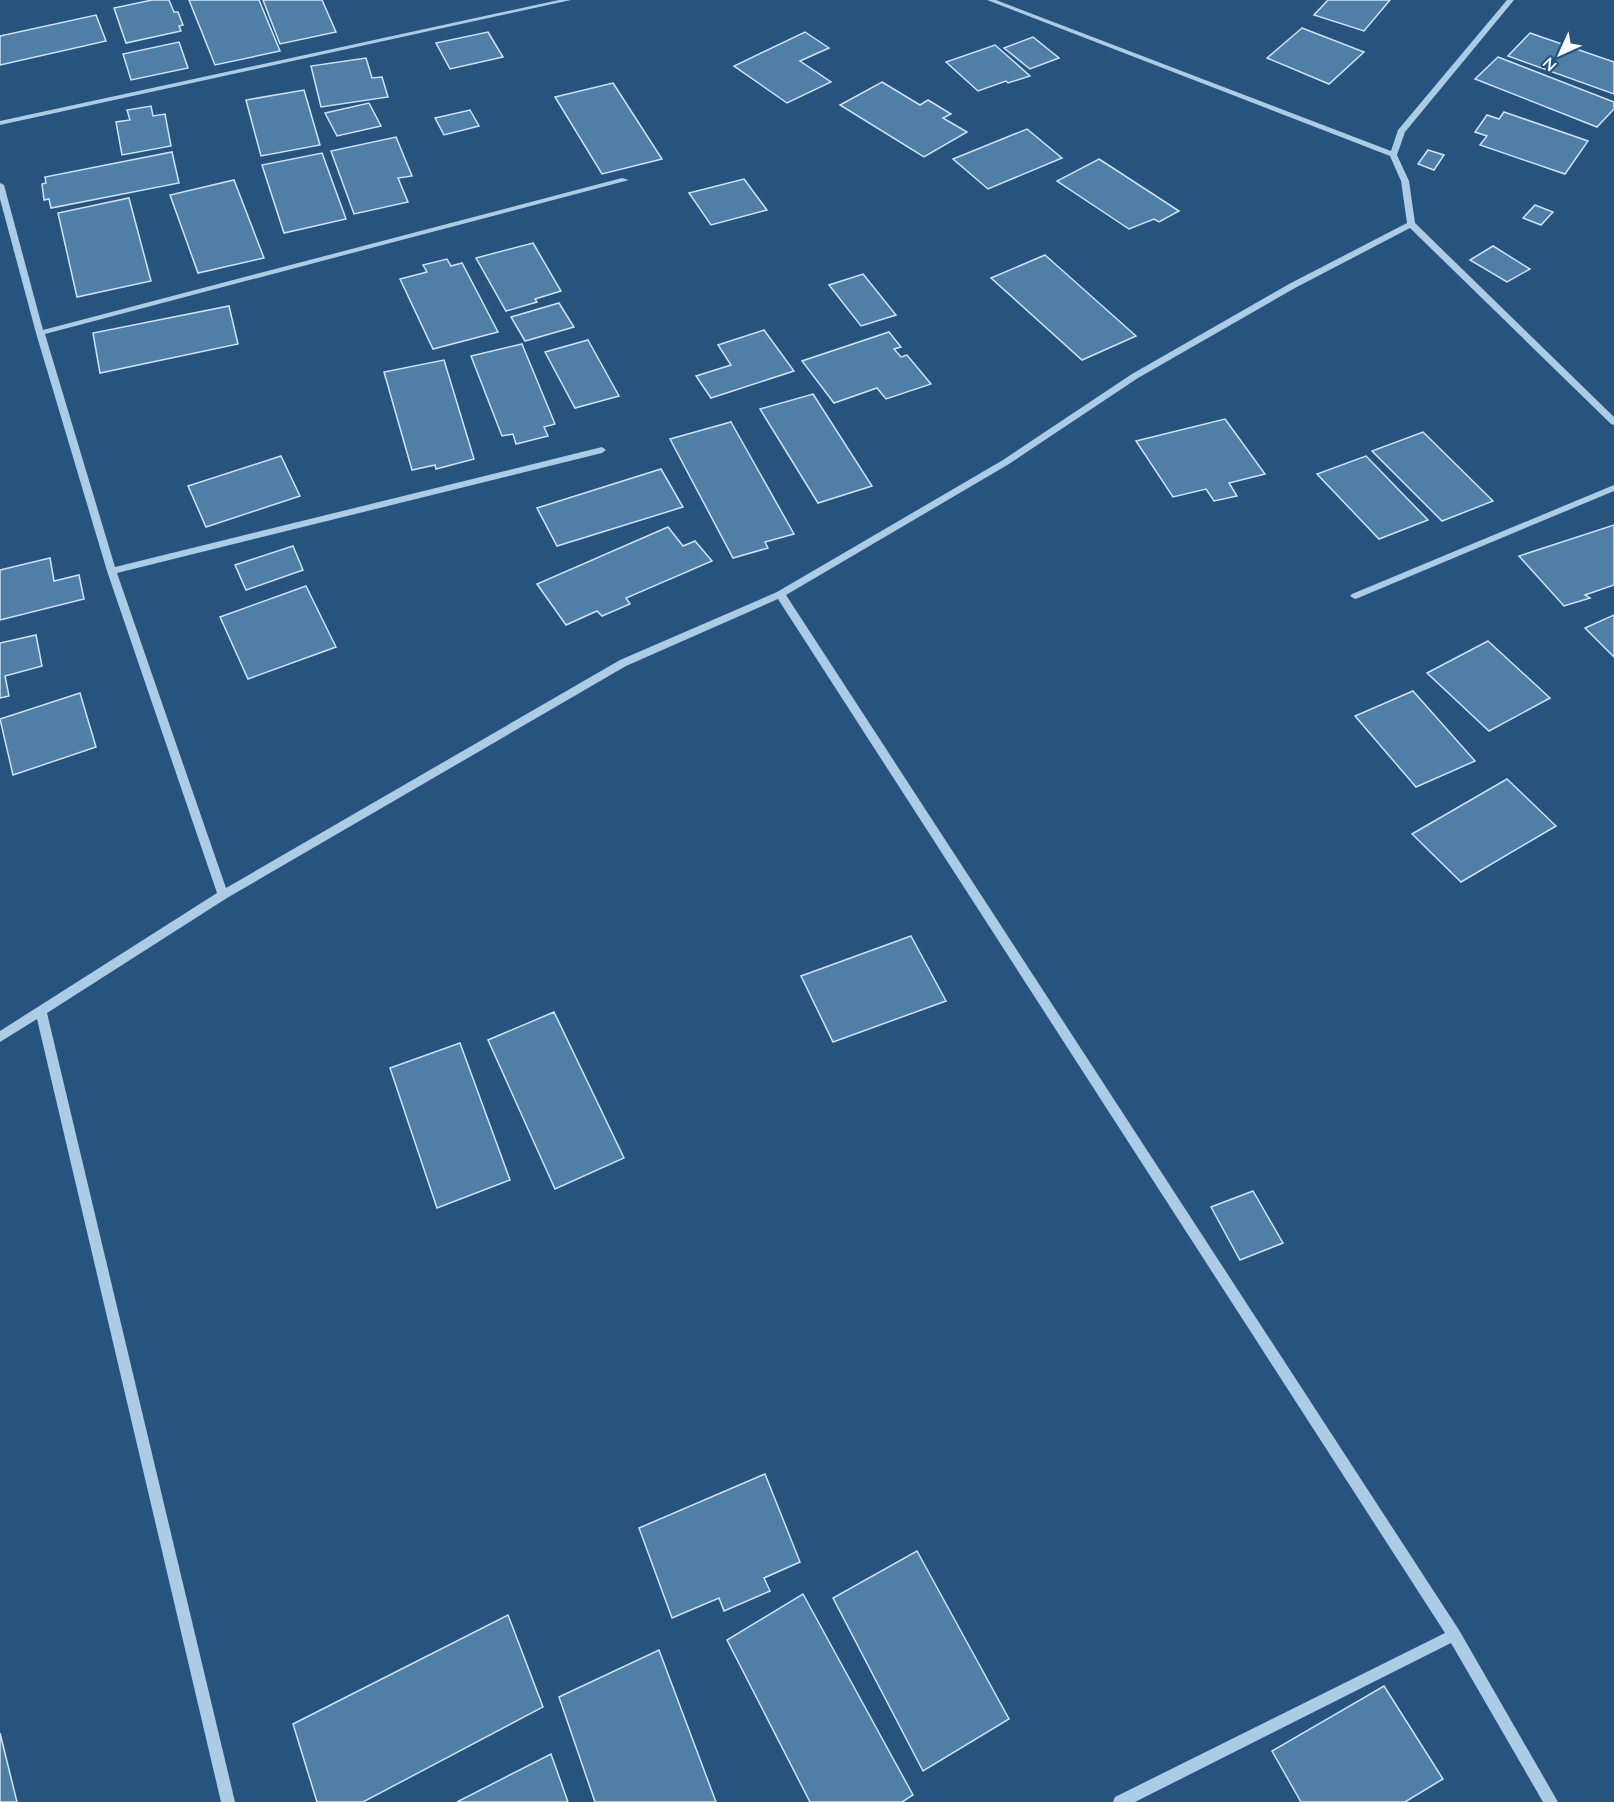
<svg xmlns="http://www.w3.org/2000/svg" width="1614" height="1802" font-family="Quicksand,sans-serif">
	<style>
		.building { fill: #4f7ea6; stroke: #cfe3f4; stroke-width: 1.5 }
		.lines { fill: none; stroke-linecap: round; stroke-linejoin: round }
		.minor { fill: #accbe5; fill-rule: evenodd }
	</style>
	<rect width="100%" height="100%" fill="#26547e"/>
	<g class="building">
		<path d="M152,0H169L174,12H178L183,25L179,26L181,31L126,43L114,8Z"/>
		<path d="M189,0H259L280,51L215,65Z"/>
		<path d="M263,0H322L336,32L280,44Z"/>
		<path d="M1328,0H1390L1364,31L1314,15Z"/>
		<path d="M96,15L106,41L0,65V36Z"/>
		<path d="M1302,28L1364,52L1329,84L1267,58Z"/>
		<path d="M488,32L503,57L450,69L436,43Z"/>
		<path d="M805,32L829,48L800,61L831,82L787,103L734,66Z"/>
		<path d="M1530,33L1614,62V94L1508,56Z"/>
		<path d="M1033,37L1059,58L1030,69L1004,48Z"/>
		<path d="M179,42L188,68L131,80L123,54Z"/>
		<path d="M995,45L1030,76L1008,83L1006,81L978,91L946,62Z"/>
		<path d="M1498,57L1614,102V109L1597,127L1475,79Z"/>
		<path d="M366,58L372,78L382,77L388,97L321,107L311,66Z"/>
		<path d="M882,82L920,105L928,100L951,114L943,118L967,132L924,157L840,105Z"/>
		<path d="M613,83L662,159L602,174L555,97Z"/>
		<path d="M304,90L320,145L261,156L246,100Z"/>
		<path d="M369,103L381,126L337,136L325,113Z"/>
		<path d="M151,106L153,116L165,114L171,146L122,155L116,122L130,120L127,110Z"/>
		<path d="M470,110L479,126L444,135L435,118Z"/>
		<path d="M1504,112L1588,141L1565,174L1480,145L1487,136L1475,132L1487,115L1499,119Z"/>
		<path d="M1027,129L1062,158L988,189L953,159Z"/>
		<path d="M396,137L412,176L398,178L408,202L354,214L331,151Z"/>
		<path d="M1428,150L1444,155L1434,170L1418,164Z"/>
		<path d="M172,152L179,183L51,208L49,199L44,200L42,184L46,183L45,177Z"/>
		<path d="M322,153L346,219L284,233L262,165Z"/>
		<path d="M1099,159L1179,211L1159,222L1154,219L1129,229L1057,181Z"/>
		<path d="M744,179L767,210L711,225L689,193Z"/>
		<path d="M234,180L264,258L198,273L170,195Z"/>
		<path d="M129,198L151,281L77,297L58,213Z"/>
		<path d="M1535,205L1553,212L1541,225L1523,218Z"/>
		<path d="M533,243L561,291L535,299L537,302L506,311L476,258Z"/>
		<path d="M1493,246L1530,269L1507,282L1470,260Z"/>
		<path d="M1045,255L1136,336L1082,360L991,278Z"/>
		<path d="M447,259L451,266L462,263L498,332L433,349L400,279L427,272L423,265Z"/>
		<path d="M863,274L896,315L861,326L829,285Z"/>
		<path d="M559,303L574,327L525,341L511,317Z"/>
		<path d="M229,306L238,344L100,373L93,333Z"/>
		<path d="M764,330L794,371L711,398L696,376L731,365L718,345Z"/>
		<path d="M889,332L901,347L894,349L901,357L907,355L931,384L886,399L877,388L834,403L802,361Z"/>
		<path d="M588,340L619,396L575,408L545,352Z"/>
		<path d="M522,344L555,424L544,427L548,436L516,444L513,434L502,436L471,356Z"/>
		<path d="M444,360L474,459L436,469L435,465L412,470L384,372Z"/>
		<path d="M813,394L872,486L818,503L760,409Z"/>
		<path d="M1225,419L1265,474L1229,483L1237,496L1214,501L1206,489L1173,497L1136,441Z"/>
		<path d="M731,422L794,534L765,542L768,548L733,558L670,439Z"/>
		<path d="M1423,432L1493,501L1442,521L1372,451Z"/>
		<path d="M281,456L300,496L206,527L188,486Z"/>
		<path d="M1366,456L1428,520L1379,539L1317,474Z"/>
		<path d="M661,469L683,507L557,546L537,508Z"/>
		<path d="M1614,525V585L1585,595L1590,598L1564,606L1519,556Z"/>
		<path d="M668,527L683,546L695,541L712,561L626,598L630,604L602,616L597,611L566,625L537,584Z"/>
		<path d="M293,546L303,570L246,590L235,565Z"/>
		<path d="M50,558L54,581L79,575L84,599L0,620V570Z"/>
		<path d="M306,586L336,647L248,679L220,617Z"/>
		<path d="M1614,615V657L1585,628Z"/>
		<path d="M36,635L42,666L5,676L9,696L0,698V643Z"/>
		<path d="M1488,641L1550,698L1489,731L1427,673Z"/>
		<path d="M1413,691L1475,761L1416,787L1355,716Z"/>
		<path d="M80,693L96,747L13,775L0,719Z"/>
		<path d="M1507,779L1556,826L1461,882L1412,834Z"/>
		<path d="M911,936L946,1001L833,1042L801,976Z"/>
		<path d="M554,1012L624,1158L555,1189L488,1040Z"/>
		<path d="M460,1043L510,1180L437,1208L390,1068Z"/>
		<path d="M1253,1191L1283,1243L1240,1260L1211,1207Z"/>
		<path d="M765,1474L800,1562L764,1578L770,1591L724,1611L719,1598L672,1618L639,1528Z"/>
		<path d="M917,1551L1009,1719L923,1771L833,1598Z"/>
		<path d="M803,1594L913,1795L902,1802H810L727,1640Z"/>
		<path d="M508,1615L543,1707L363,1802H317L293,1724Z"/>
		<path d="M659,1650L716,1802H595L559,1697Z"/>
		<path d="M1384,1686L1443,1779L1405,1802H1301L1272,1751Z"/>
		<path d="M0,1733L17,1802H0Z"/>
		<path d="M551,1754L568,1802H457Z"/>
	</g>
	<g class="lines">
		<g class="minor">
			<path d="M559,0H571L0,125V121Z"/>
			<path d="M987,0H996L1391,151L1398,130L1507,0H1514L1405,132L1397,155L1409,181L1415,223L1614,417V425L1611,424L1410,228L1295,288L1138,378L1009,464L786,595L1459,1630L1558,1802H1543L1451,1643L1135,1802H1113L1115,1797L1445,1633L778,599L626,666L227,898L47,1013L235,1802H221L37,1019L0,1042V1031L217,893L107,571L36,333L0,199V183L4,185L43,330L622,178L629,180L45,334L115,567L602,447L606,450L602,453L117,573L226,888L620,660L777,592L1003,460L1132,374L1289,284L1407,223L1401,181L1390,156Z"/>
			<path d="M1614,485V491L1358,598L1355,599L1350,596L1352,594Z"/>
		</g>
	</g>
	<g transform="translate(1560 54) rotate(225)" stroke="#26547e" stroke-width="4.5" paint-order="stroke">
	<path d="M0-4.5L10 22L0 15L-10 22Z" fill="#ffffff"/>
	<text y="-9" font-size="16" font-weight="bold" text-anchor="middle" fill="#ffffff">N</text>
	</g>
</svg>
